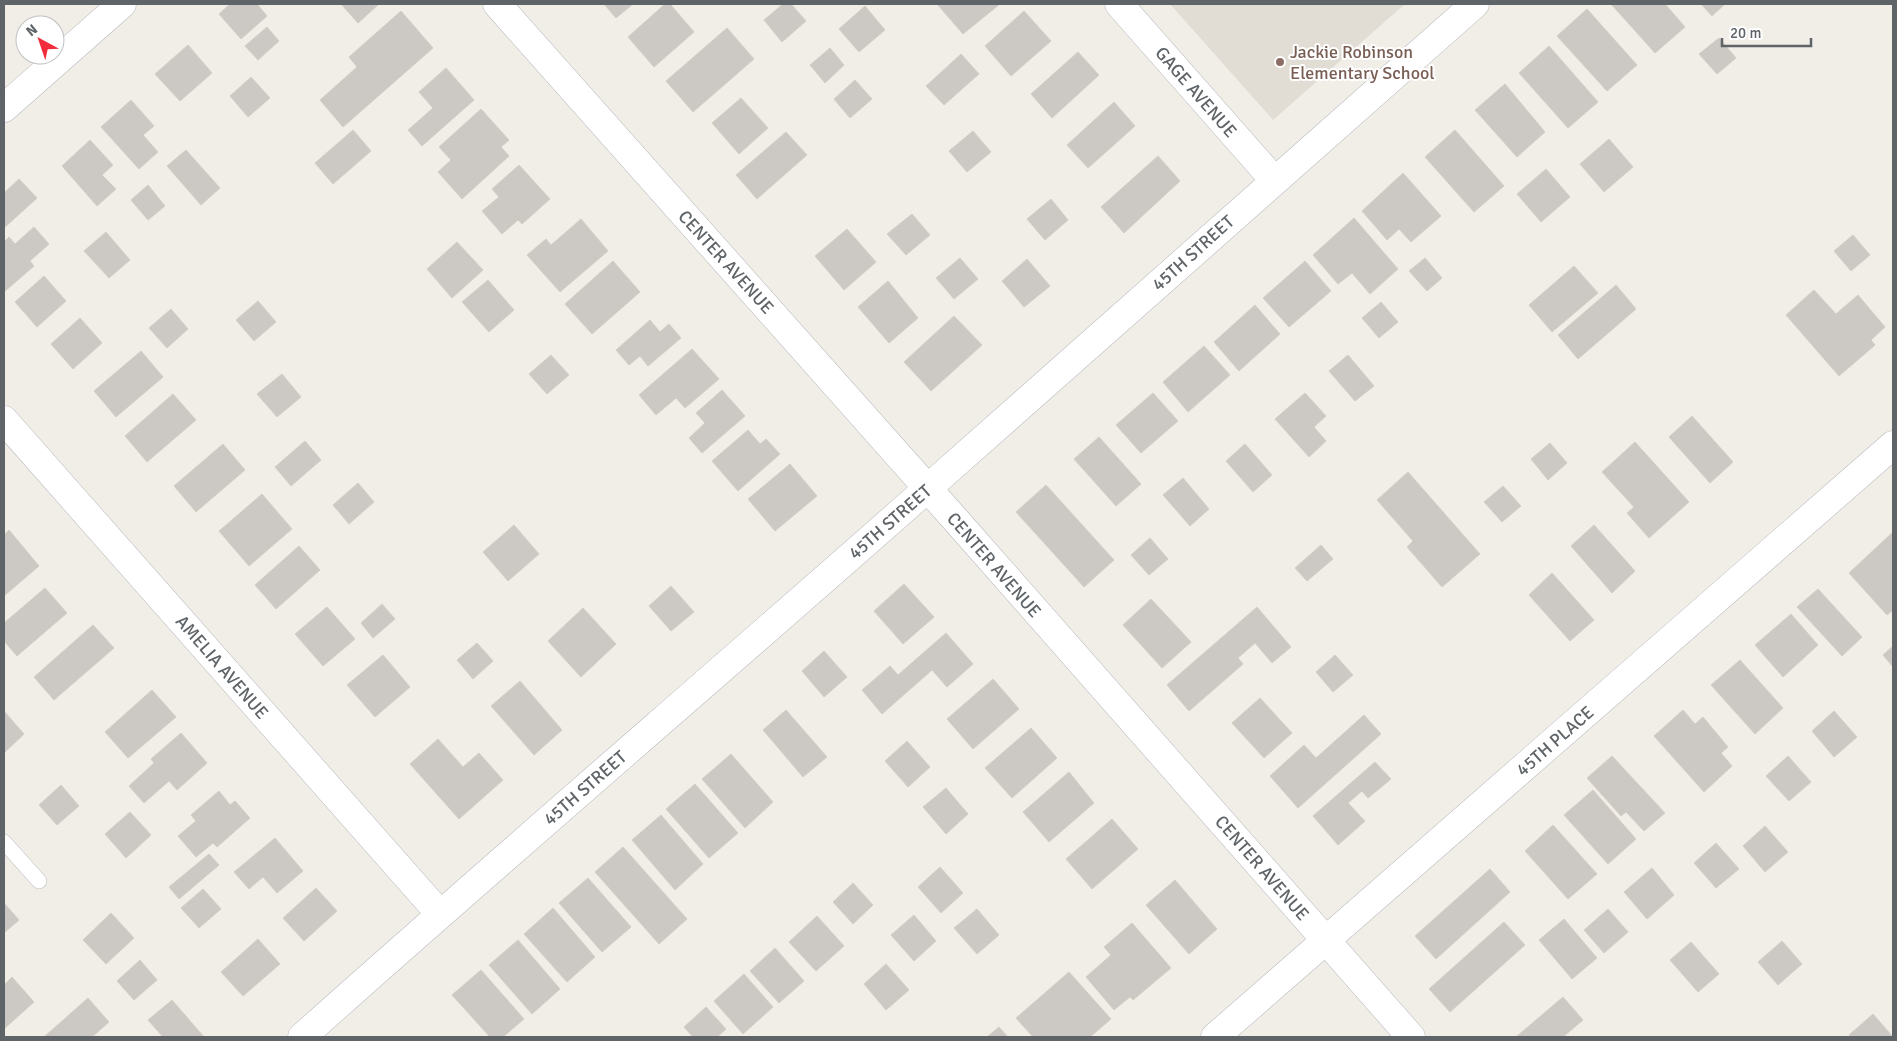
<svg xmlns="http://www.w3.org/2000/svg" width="1897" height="1041" font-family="Signika,sans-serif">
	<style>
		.education { fill: #e1ddd5 }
		.building { fill: #ccc8c3; stroke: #d6cec5 }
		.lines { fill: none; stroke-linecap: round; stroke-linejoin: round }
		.lane-casing { stroke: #b7babe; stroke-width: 16 }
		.street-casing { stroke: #b7babe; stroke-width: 29 }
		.lane { stroke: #fff; stroke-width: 15 }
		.street { stroke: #fff; stroke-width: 28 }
		.education-dot { fill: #8d6e63; stroke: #fff; stroke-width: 2 }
		.labels { text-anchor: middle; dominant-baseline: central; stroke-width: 4; stroke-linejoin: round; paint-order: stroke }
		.education-label { font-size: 18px; fill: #785e54; stroke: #fff; text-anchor: start }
		.street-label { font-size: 18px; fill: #5e6468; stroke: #fff }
	</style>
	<rect width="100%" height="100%" fill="#f1ede7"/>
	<path class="education" d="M1170,4H1405L1273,120Z"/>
	<g class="building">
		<path d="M230,4H257L267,16L241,39L219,14Z"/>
		<path d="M341,4H379L358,23Z"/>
		<path d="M604,4H633L616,18Z"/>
		<path d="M665,4H670L694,32L654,67L628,37Z"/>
		<path d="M783,4H791L806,21L782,42L764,20Z"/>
		<path d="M937,4H1000L963,34Z"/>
		<path d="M1611,4H1665L1685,27L1655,53Z"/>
		<path d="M1701,4H1725L1712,16Z"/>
		<path d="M865,6L885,30L859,52L839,29Z"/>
		<path d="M1587,9L1637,65L1607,91L1557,36Z"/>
		<path d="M401,11L433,48L343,127L320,100L357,67L349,57Z"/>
		<path d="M1024,11L1051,41L1011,76L985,46Z"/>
		<path d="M267,27L279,41L258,60L245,46Z"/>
		<path d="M727,28L754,59L693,112L666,81Z"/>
		<path d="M1719,38L1736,58L1717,74L1699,54Z"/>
		<path d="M188,45L212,73L180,101L155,74Z"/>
		<path d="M1549,46L1598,102L1568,128L1519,73Z"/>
		<path d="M830,48L844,65L825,83L810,65Z"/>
		<path d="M1078,52L1099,75L1052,118L1031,94Z"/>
		<path d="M961,54L979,74L944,105L926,86Z"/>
		<path d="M446,68L474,100L422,146L408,130L433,108L419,92Z"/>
		<path d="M251,77L270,98L248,117L230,96Z"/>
		<path d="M855,80L872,99L850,118L834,99Z"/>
		<path d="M1505,84L1545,132L1517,157L1475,110Z"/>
		<path d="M741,98L768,128L739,154L712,123Z"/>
		<path d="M131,100L154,126L143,135L158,152L139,169L101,127Z"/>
		<path d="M1114,102L1135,126L1088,168L1067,145Z"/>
		<path d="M481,109L509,140L501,147L509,156L462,199L438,172L451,160L439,147Z"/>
		<path d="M353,130L371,151L333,184L315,163Z"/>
		<path d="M1455,130L1504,186L1474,212L1425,157Z"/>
		<path d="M973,131L991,152L967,172L949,151Z"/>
		<path d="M786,132L807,155L757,199L736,175Z"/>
		<path d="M1609,139L1633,167L1604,192L1580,164Z"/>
		<path d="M90,140L113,165L102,175L116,189L97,206L62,166Z"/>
		<path d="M186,150L220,188L201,205L167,166Z"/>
		<path d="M1158,156L1180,181L1124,233L1101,207Z"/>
		<path d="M519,165L550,199L522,224L518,220L502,234L482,211L499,197L492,189Z"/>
		<path d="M1546,169L1570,197L1541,222L1517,194Z"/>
		<path d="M1403,173L1441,216L1411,242L1399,229L1387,240L1362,211Z"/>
		<path d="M19,179L37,198L4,228V193Z"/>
		<path d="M148,185L165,206L148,220L131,200Z"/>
		<path d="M1051,199L1068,220L1045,240L1027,219Z"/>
		<path d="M912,214L930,235L906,255L887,234Z"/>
		<path d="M1354,218L1398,269L1370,294L1352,273L1338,284L1313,255Z"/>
		<path d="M581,219L608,251L560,292L527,255L546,239L551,245Z"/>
		<path d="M34,227L49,244L30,261L34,266L4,292V242L9,237L15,244Z"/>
		<path d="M847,229L876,262L844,290L815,256Z"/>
		<path d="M106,232L130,260L109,278L84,251Z"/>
		<path d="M1853,235L1870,255L1851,271L1834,251Z"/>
		<path d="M457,242L483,270L452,298L427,269Z"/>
		<path d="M960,258L978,279L954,299L936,278Z"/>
		<path d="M1425,258L1442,278L1427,291L1409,271Z"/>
		<path d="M1027,259L1050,286L1024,307L1002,281Z"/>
		<path d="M613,261L640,292L592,334L565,304Z"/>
		<path d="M1305,261L1331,291L1289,327L1263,298Z"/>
		<path d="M1574,266L1598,293L1552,332L1529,305Z"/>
		<path d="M44,276L66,301L37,327L15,302Z"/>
		<path d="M488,280L514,310L489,332L462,302Z"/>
		<path d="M888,281L918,318L889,343L858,307Z"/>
		<path d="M1616,285L1636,309L1578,359L1558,335Z"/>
		<path d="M1814,290L1836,314L1858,295L1885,327L1871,340L1875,345L1839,376L1786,315Z"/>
		<path d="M258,301L276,322L254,341L236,320Z"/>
		<path d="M1381,302L1398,322L1379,338L1362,318Z"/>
		<path d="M1255,305L1280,334L1239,371L1214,342Z"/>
		<path d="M171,309L188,329L167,348L149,328Z"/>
		<path d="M954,316L982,345L931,391L904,362Z"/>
		<path d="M80,318L102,343L73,369L51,344Z"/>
		<path d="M650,320L660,332L669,324L681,338L648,366L640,356L629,365L616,350Z"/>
		<path d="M1204,346L1230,375L1188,412L1163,382Z"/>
		<path d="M692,349L719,379L685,408L676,398L656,415L639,395Z"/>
		<path d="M141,351L163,377L116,417L94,391Z"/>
		<path d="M551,355L569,375L547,394L529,374Z"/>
		<path d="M1348,355L1374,386L1355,401L1329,371Z"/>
		<path d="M282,374L301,397L277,417L257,394Z"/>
		<path d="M722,390L745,416L702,453L689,438L705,423L696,413Z"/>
		<path d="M1153,393L1178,421L1141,453L1116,425Z"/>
		<path d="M1305,393L1326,416L1314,427L1326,441L1309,457L1275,419Z"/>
		<path d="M173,394L196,420L147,462L125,436Z"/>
		<path d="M1692,416L1733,462L1710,483L1669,437Z"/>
		<path d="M748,430L760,444L766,439L780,454L738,491L712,461Z"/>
		<path d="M1099,437L1141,484L1116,506L1074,459Z"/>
		<path d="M305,441L321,460L291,486L275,467Z"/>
		<path d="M1635,442L1689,502L1649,538L1627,513L1634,507L1602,472Z"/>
		<path d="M1550,443L1567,463L1548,480L1531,459Z"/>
		<path d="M223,444L245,470L196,512L174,486Z"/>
		<path d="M1245,444L1272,475L1253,492L1226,461Z"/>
		<path d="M790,464L817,496L775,531L748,499Z"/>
		<path d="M1408,472L1480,554L1442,587L1407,547L1413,541L1377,500Z"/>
		<path d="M1183,478L1209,509L1190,526L1163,495Z"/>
		<path d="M358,483L374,502L349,524L333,505Z"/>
		<path d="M1046,485L1114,560L1084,587L1016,512Z"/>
		<path d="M1503,486L1521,506L1502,522L1484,502Z"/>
		<path d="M262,494L292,529L249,566L219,531Z"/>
		<path d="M514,525L539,554L508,581L483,552Z"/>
		<path d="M1594,525L1635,571L1612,593L1571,546Z"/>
		<path d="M9,530L39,566L4,596V535Z"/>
		<path d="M1893,532V610L1887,615L1849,573Z"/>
		<path d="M1150,538L1168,559L1149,575L1131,555Z"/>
		<path d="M1321,545L1333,559L1307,581L1295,568Z"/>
		<path d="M299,546L320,570L276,609L255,585Z"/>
		<path d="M1552,573L1594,620L1570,641L1529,595Z"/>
		<path d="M904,584L934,617L903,644L874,611Z"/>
		<path d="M671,586L694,612L671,631L649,606Z"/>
		<path d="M45,588L67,613L17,656L4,641V623Z"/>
		<path d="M1818,589L1862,637L1842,656L1797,607Z"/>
		<path d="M1151,599L1191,642L1162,668L1123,625Z"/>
		<path d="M382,604L395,619L373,638L361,623Z"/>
		<path d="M327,607L355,639L323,666L295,634Z"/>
		<path d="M1257,607L1291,647L1272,663L1255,643L1238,658L1243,664L1189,711L1167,685Z"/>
		<path d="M583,608L616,644L581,677L548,641Z"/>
		<path d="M1791,614L1818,645L1783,677L1755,645Z"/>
		<path d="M93,625L114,648L54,700L34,677Z"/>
		<path d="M946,633L973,664L947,687L932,670L882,714L862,690L890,666L898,675Z"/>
		<path d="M477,643L493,661L473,679L457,660Z"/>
		<path d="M1893,646V667L1883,655Z"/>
		<path d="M824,651L847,677L824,697L802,671Z"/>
		<path d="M383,655L410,687L375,717L347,685Z"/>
		<path d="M1335,655L1353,675L1333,692L1316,672Z"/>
		<path d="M1740,660L1783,708L1755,734L1711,685Z"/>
		<path d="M993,679L1019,709L973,749L947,719Z"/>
		<path d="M520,681L562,730L534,755L491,706Z"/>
		<path d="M152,690L176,717L128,758L105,732Z"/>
		<path d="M1260,698L1292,733L1264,758L1232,723Z"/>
		<path d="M786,710L827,757L803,777L763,730Z"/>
		<path d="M1683,710L1695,724L1703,717L1728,747L1721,753L1732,766L1704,792L1654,736Z"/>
		<path d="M4,711L24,734L4,753Z"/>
		<path d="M1834,711L1857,737L1834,757L1812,731Z"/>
		<path d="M1364,715L1381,734L1298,808L1270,776L1304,745L1316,758Z"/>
		<path d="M1031,728L1057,758L1012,798L985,768Z"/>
		<path d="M181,733L207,763L177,790L169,781L144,803L129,786L154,763L151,759Z"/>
		<path d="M438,739L463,767L479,753L503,780L459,819L410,764Z"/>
		<path d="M907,741L930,767L908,787L885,761Z"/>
		<path d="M731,754L773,802L745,828L702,779Z"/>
		<path d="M1612,756L1665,813L1644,831L1626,812L1621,816L1587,778Z"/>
		<path d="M1788,756L1811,782L1789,801L1766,776Z"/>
		<path d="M1375,762L1391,779L1368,798L1362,791L1348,803L1365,821L1338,845L1313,816Z"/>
		<path d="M1069,772L1094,803L1049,842L1023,812Z"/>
		<path d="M695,784L738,833L709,858L666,809Z"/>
		<path d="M61,785L79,806L57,825L39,805Z"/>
		<path d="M946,788L968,814L946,834L923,807Z"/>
		<path d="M1593,790L1636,839L1608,864L1564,815Z"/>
		<path d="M219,791L230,805L235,801L250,818L217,847L213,843L196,857L178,836L196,821L191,815Z"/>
		<path d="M130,812L151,835L126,858L105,834Z"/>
		<path d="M661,815L703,864L675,890L632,840Z"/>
		<path d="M1112,819L1138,849L1092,889L1066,859Z"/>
		<path d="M1553,825L1597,874L1568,899L1525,851Z"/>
		<path d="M1765,826L1788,852L1765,872L1743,846Z"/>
		<path d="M275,838L303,871L277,893L263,877L249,889L234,872Z"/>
		<path d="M1716,843L1739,869L1716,888L1694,863Z"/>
		<path d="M623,847L687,919L659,944L595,872Z"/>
		<path d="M209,854L219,865L179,899L169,887Z"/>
		<path d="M940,867L963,893L941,913L918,887Z"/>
		<path d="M1652,868L1674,895L1647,919L1624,892Z"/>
		<path d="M1490,869L1510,892L1436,959L1415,936Z"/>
		<path d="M588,878L631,927L602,952L559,903Z"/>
		<path d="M1175,880L1217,929L1189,954L1146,905Z"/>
		<path d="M853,883L873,905L853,924L833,902Z"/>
		<path d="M316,888L337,911L304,941L283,918Z"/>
		<path d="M203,889L221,909L199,928L181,908Z"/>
		<path d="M4,903L19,920L4,933Z"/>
		<path d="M553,908L595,957L567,982L524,934Z"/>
		<path d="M977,909L999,935L977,954L954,928Z"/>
		<path d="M1608,909L1628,932L1604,953L1584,930Z"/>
		<path d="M111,913L134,938L106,964L83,940Z"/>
		<path d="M914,915L936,941L914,961L891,935Z"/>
		<path d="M817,916L844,946L816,971L789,942Z"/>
		<path d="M1564,919L1597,958L1572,979L1539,940Z"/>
		<path d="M1504,922L1525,945L1450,1012L1429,989Z"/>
		<path d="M1132,923L1171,968L1133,1000L1130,997L1114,1010L1086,977L1111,955L1104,947Z"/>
		<path d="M258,939L280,964L243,996L221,972Z"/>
		<path d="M518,940L560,989L532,1014L489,965Z"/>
		<path d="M1782,941L1802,964L1778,985L1758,962Z"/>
		<path d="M1691,942L1719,974L1698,992L1670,960Z"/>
		<path d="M775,948L804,981L779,1003L750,971Z"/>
		<path d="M140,960L157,980L134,1000L117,981Z"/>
		<path d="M886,964L909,990L886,1010L864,984Z"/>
		<path d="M481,970L524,1019L503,1037H490L452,995Z"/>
		<path d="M1069,972L1111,1019L1090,1037H1033L1016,1018Z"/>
		<path d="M744,974L773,1007L743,1034L714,1001Z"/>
		<path d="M12,977L34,1002L4,1029V985Z"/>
		<path d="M1563,997L1583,1020L1563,1037H1516Z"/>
		<path d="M88,998L109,1022L92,1037H44Z"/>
		<path d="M172,1000L204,1037H163L148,1020Z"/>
		<path d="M706,1007L726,1029L717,1037H693L684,1027Z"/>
		<path d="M1873,1014L1893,1037H1851L1849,1035Z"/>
		<path d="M999,1027L1008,1037H987Z"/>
	</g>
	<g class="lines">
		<defs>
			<path id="lane" d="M4,842L39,881"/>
			<g id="street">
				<path d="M497,4L954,518L1411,1037"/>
				<path d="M1119,4L1274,180"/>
				<path d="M4,108L122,4"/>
				<path d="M4,420L440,914"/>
				<path d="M302,1037C509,852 720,672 928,488C1111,327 1292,164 1475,4"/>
				<path d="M1215,1037L1893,445"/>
			</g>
		</defs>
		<use href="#lane" class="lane-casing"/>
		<use href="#street" class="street-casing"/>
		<use href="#lane" class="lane"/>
		<use href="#street" class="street"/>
	</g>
	<circle class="education-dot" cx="1280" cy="62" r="5"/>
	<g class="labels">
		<g class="education-label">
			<text x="1290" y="52">Jackie Robinson<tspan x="1290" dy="21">Elementary School</tspan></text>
		</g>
		<g class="street-label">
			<text transform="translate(1196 92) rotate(49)">GAGE AVENUE</text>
			<text transform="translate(1193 253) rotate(-42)">45TH STREET</text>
			<text transform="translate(726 262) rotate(48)">CENTER AVENUE</text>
			<text transform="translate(890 522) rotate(-41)">45TH STREET</text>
			<text transform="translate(994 565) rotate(49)">CENTER AVENUE</text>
			<text transform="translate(222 667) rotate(49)">AMELIA AVENUE</text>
			<text transform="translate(1555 741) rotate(-41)">45TH PLACE</text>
			<text transform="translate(585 788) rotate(-41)">45TH STREET</text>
			<text transform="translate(1262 868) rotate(49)">CENTER AVENUE</text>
		</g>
	</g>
	<rect width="1897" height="1041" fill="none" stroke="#5e6468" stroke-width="10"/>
	<g transform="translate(40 40) rotate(320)"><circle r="24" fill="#ffffff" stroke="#bfc1c3"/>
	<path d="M0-4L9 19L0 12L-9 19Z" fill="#f12d3b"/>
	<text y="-8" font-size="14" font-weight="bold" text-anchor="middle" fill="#5e6468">N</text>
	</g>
	<path d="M1722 38v8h89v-8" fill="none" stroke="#5e6468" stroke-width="2.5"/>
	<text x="1730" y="38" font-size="15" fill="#5e6468" stroke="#ffffff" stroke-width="4" paint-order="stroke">20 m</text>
</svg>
